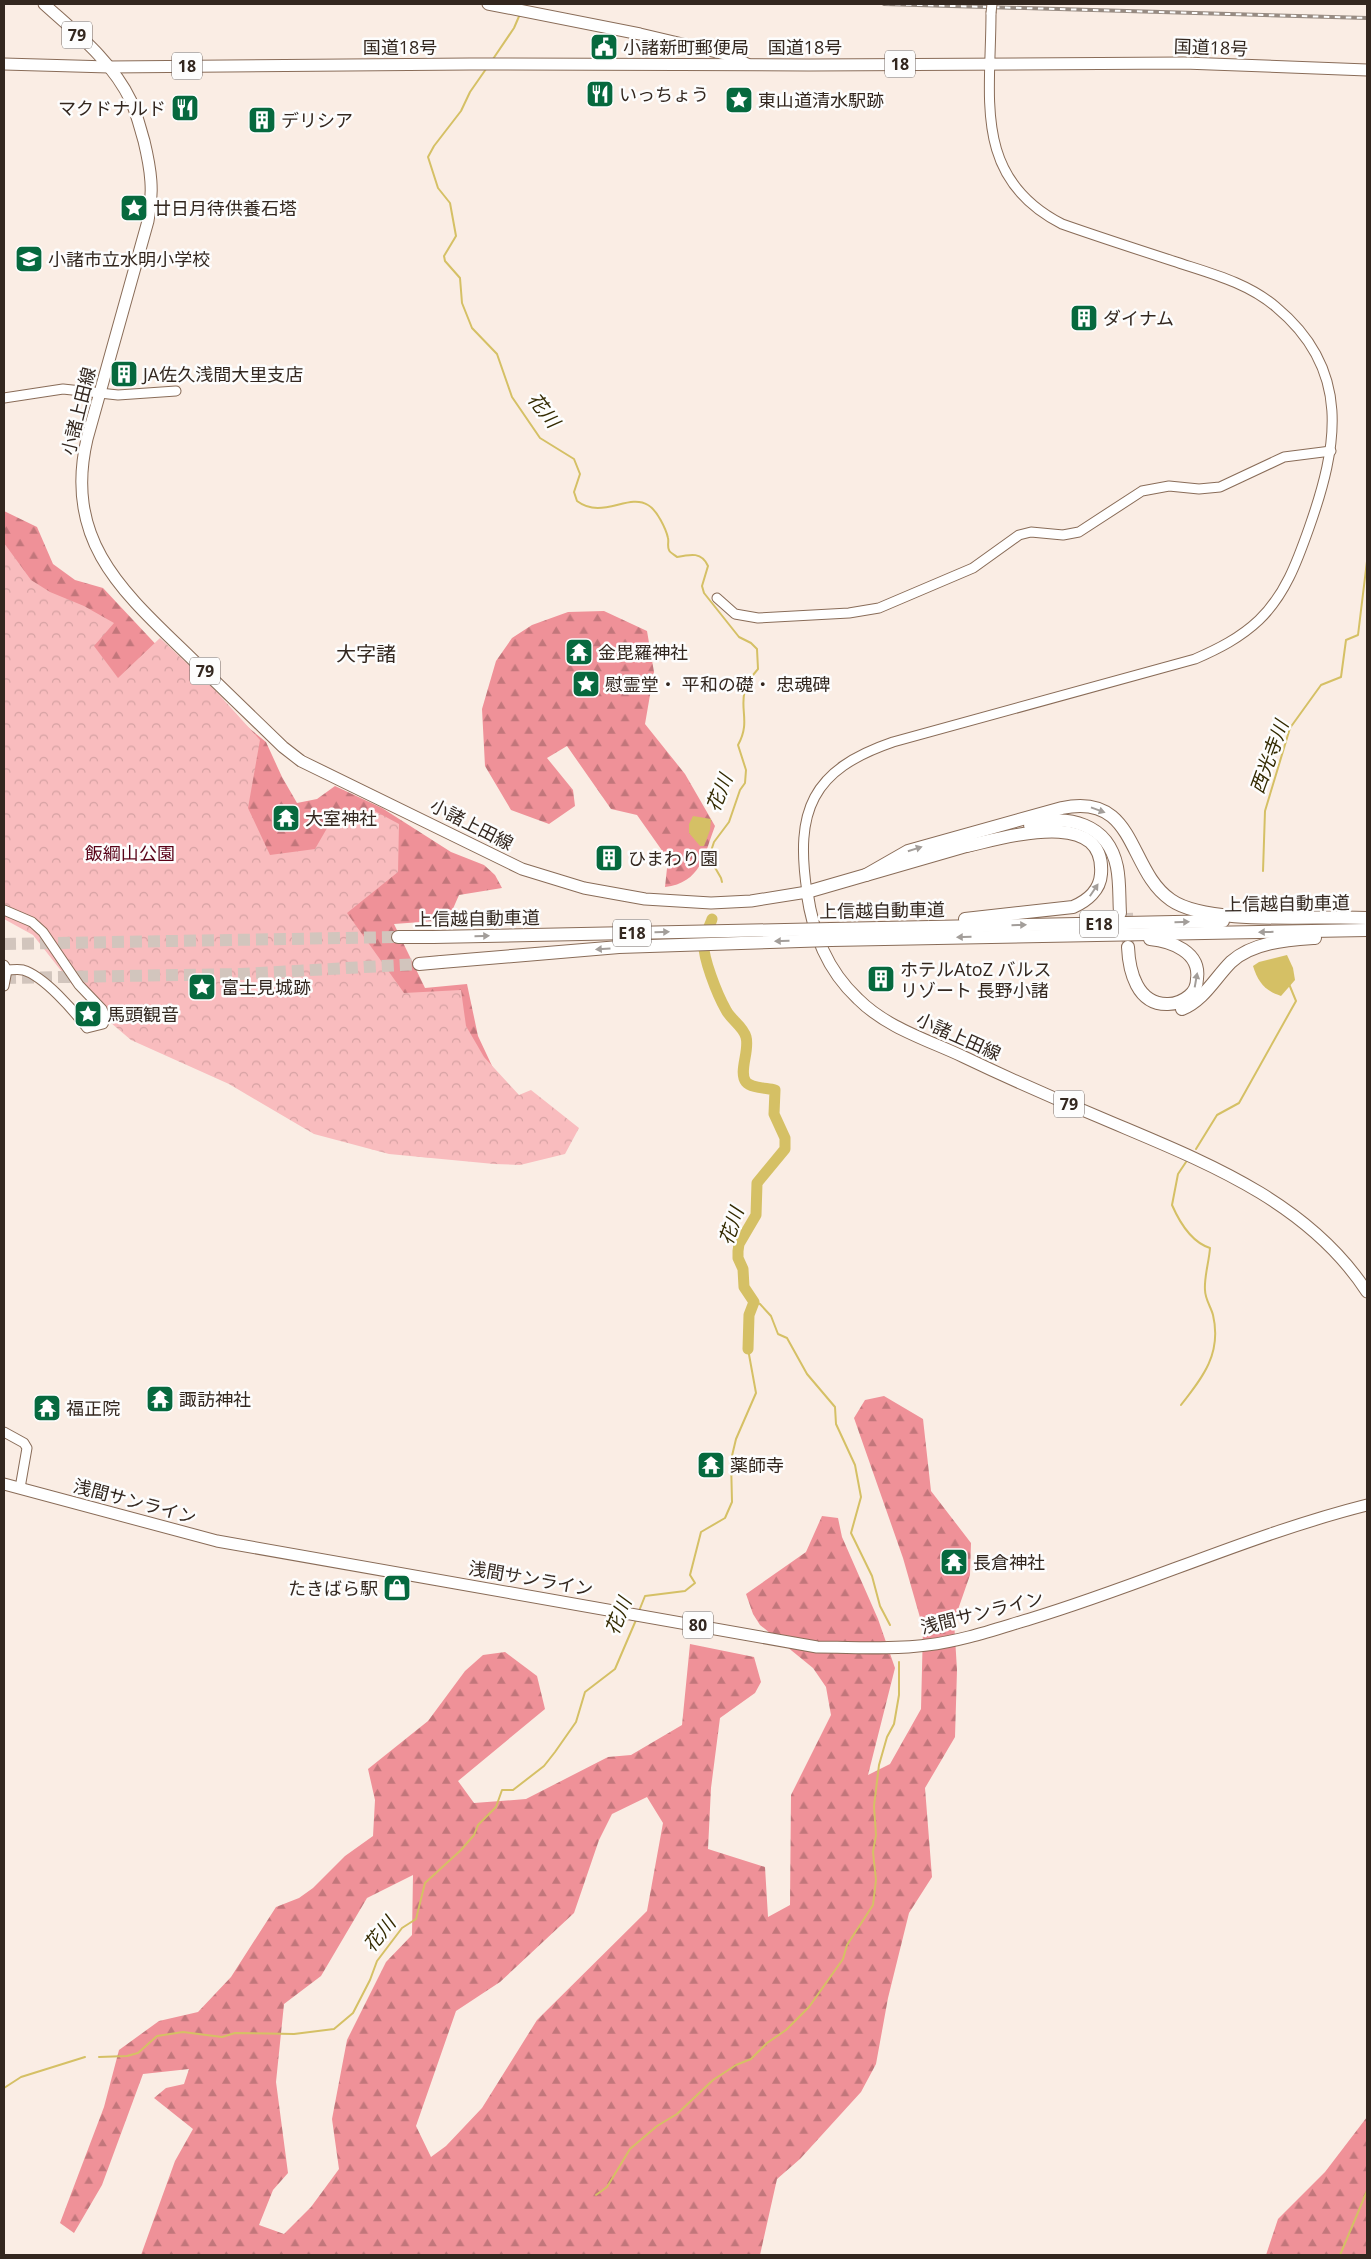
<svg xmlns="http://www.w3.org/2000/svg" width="1371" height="2259" font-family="'Open Sans','Noto Sans JP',sans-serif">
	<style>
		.forest { fill: url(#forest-firs); fill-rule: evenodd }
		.park { fill: url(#park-crowns) }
		.water { fill: #d5c065 }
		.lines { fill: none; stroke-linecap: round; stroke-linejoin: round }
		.stream { stroke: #d5c065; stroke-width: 2 }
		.river { stroke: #d5c065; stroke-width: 11 }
		.motorway-tunnel { stroke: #d2c5bd; stroke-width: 12; stroke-dasharray: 12 6; stroke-linecap: butt }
		.tertiary-casing { stroke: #896c58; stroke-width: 11 }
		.primary-casing { stroke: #896c58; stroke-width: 13 }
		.trunk-casing { stroke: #896c58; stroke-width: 13 }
		.motorway-casing { stroke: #896c58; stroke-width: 14 }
		.tertiary { stroke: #fff; stroke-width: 9 }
		.primary { stroke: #fff; stroke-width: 11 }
		.trunk { stroke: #fff; stroke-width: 11 }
		.motorway { stroke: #fff; stroke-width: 12 }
		.rail-casing { stroke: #978b82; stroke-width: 4 }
		.rail { stroke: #fdfdfd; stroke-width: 2; stroke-dasharray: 5.5; stroke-linecap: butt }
		.tertiary-bridge-casing { stroke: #896c58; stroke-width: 11; stroke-linecap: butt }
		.motorway-bridge-casing { stroke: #896c58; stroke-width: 14; stroke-linecap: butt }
		.tertiary-bridge { stroke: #fff; stroke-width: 9 }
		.motorway-bridge { stroke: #fff; stroke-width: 12 }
		.oneway { fill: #a39e9a }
		.labels { text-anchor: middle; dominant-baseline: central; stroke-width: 5; stroke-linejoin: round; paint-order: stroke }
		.shield { fill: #fdfdfd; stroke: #706762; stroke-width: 1 }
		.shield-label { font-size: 16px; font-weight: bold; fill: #33271f }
		.street-label { font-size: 18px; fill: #33271f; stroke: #fdfdfd }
		.poi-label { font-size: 18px; fill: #33271f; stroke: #fdfdfd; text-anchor: start }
		.park-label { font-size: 18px; fill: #590218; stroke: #fdfdfd }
		.water-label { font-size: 19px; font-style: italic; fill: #332a01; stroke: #fdfdfd }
		.quarter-label { font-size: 20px; fill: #33271f; stroke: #fdfdfd }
	</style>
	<defs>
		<pattern id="forest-firs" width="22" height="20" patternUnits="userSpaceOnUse" patternTransform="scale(1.25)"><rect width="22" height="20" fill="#ef9198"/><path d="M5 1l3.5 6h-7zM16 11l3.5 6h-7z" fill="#c2767b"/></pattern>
		<pattern id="park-crowns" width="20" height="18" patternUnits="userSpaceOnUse" patternTransform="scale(1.25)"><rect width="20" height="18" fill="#f9bcbe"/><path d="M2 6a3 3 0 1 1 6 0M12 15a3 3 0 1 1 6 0" fill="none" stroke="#d6a2a3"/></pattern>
	</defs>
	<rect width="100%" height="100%" fill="#faede4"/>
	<g class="forest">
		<path d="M4,511L37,527L53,564L75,580L103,588L163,652L212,698L266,742L282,777L297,803L317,799L335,786L382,808L451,852L484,865L495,875L502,888L459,895L448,920L394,924L425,988L467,984L478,1036L501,1085L478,1159L422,1157L371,1149L345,1120L4,812Z"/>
		<path d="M604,611L647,631L654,672L645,724L685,774L715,826C704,855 701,883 665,887L668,859L637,815L611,809L567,746L547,758L573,790L575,806L549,824L511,810L485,766L482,709L496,661L512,638L532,625L568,612Z"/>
		<path d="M884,1396L923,1419L931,1491L971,1543L970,1575L954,1621L957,1670L955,1737L925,1788L932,1877L909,1913L888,1998L876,2064L861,2092L800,2159L777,2179L760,2255H141L175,2161L193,2129L154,2098L166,2088L184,2084L189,2069L143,2074L102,2185L74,2233L60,2223L104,2107L119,2050L159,2021L198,2012L231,1977L276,1907L299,1898L313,1888L345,1856L373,1836L375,1800L368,1769L428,1721L465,1671L483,1655L505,1652L537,1676L545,1709L458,1781L474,1803L526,1799L608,1757L631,1755L682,1725L690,1644L754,1657L761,1682L755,1693L720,1718L711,1788L708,1849L765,1867L768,1917L790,1905L791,1795L831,1715L826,1687L813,1668L760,1625L753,1614L746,1594L806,1552L822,1516L838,1518L842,1537L878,1619L895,1668L868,1775L890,1764L921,1709L923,1628L903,1558L854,1418L865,1400ZM647,1797L663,1823L647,1911L537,2020L482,2108L446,2146L431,2157L416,2126L456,2011L500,1982L574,1913L599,1840L612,1814ZM413,1875L412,1935L386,1962L347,2040L332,2119L339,2169L311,2207L284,2234L259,2225L273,2190L288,2173L276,2082L284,2004L321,1976L367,1898Z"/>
		<path d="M1367,2117V2255H1266L1278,2219L1325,2172Z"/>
	</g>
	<path class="park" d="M4,543L31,580L50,592L84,606L114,623L94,646L118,678L160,638L214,689L260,740L248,808L270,855L315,849L330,823L373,810L399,824L398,872L347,913L404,993L461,990L466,1026L484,1057L519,1095L531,1090L579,1128L565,1154L520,1165L494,1164L389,1154L314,1134L229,1084L131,1040L97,1011L70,982L33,935L4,919Z"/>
	<g class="water">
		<path d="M693,816L711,819L710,830L704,846H700L689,833V824Z"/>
		<path d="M1287,955L1293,968L1295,980L1281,996C1265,991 1258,982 1253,966L1259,962Z"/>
	</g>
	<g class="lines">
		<g class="stream">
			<path d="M493,59L514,28L520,14"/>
			<path d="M486,69L470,92L461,111L434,146L428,157L438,188L450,203L456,236L444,256L445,261L460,278L462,303L472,328L497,354L512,397L540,438L574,459L580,474L574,492L577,501C602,520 628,493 648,505C657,510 666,529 668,538C669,542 667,546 669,550C670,553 675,555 677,557C691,554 702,552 708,566L702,586L704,593L739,637L751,643L757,649L758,669C729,701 755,715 738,745L746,770L745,783L740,790L729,822L714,842L709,857L721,878L722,882"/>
			<path d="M1263,871L1265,811L1290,728L1321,685L1341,677L1346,640L1358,635L1367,561"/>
			<path d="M1196,1149L1217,1115L1239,1103L1296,1001L1289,984"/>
			<path d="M754,1302L760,1304L771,1316L778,1334L787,1338L807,1374L835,1407L836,1424L855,1465L861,1497L851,1533L872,1576L880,1606L890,1625"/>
			<path d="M1181,1405C1203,1377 1222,1353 1213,1315C1211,1307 1205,1299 1205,1290C1204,1277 1209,1262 1210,1248C1191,1242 1179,1221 1172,1205L1178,1174L1186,1162"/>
			<path d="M639,1611L645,1596L685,1591L695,1583L690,1575L701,1532L725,1518L732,1502L731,1460L736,1439L756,1393L748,1349"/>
			<path d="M99,2057L127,2056L138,2053L157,2036L183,2032L222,2037L235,2033L294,2034L334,2029L353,2013L370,1980L377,1961L402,1928L416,1919L425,1883L461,1850L474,1835L478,1825L496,1807L502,1790H513L544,1766L555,1752L576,1722L585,1692L615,1669L636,1620"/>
			<path d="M4,2088L21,2077L85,2057"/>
			<path d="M596,2195L607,2187L630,2149L657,2126L677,2114L713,2080L736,2065L751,2059L767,2043L786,2030L809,2007L843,1959L847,1945L873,1905L876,1880L873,1852L876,1835L874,1806L879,1765L887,1737L894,1724L899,1695V1662"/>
			<path d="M1340,2255L1367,2191"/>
		</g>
		<path class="river" d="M712,919C710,926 705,933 704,940C701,955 718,996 726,1010C731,1020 743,1026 746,1037C750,1051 738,1072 746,1082C751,1088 767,1088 775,1090L774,1114L785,1138V1149L757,1183L756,1215L739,1244L738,1251V1258L743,1269L744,1287L754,1302L749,1315L748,1349"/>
		<g class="motorway-tunnel">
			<path d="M1127,913L1128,947"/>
			<path d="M4,944L398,937"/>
			<path d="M4,978L241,974L419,964"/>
		</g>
		<defs>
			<g id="tertiary">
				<path d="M4,398L63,389L118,395L176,391"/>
				<path d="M717,598L735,614L758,618L849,613L879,608L973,568L1019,535L1031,532L1063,535L1079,532L1142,491L1169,486L1199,489L1220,487L1284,457L1331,451"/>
				<path d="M807,892C795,811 811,770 893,742L1195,659C1218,649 1240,638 1259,620C1285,595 1297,562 1309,528C1338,446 1352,370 1276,307C1247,282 1209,273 1173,261C1136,249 1099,237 1062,224C972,178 991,98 991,13"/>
				<path d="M4,910L32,922L43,932L79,985L102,1009L106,1018L103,1024L87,1028C74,1011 44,976 23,970C18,969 11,970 7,970"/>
				<path d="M4,986L7,970L4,965"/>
				<path d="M4,1432L24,1443L27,1448L20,1488"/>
			</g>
			<g id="primary">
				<path d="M44,4C76,33 112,61 131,101C137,114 140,128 144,141C151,170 154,192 148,221L87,439C63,542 124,593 190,657C221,687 252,717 283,747L301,761L522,869L584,888L645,899L711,903L751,901L807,892C813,934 827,970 858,999C887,1028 928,1040 964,1057C1008,1078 1053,1098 1099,1117C1197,1159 1306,1198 1367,1292"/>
				<path d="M4,1484L217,1541L817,1647C853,1647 891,1650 927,1645C962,1641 996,1629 1030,1619C1143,1585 1252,1534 1367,1505"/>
			</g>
			<g id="trunk">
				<path d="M488,4L640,34L725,54L747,64"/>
				<path d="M4,64L109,67L470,64L809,65L1184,63L1367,70"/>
			</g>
			<g id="motorway">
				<path d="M1030,825C1068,814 1108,823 1117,867C1120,882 1119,898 1120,913"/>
				<path d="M866,875L908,851L1062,808C1137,792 1127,870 1171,900C1208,926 1319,915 1367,918"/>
				<path d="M807,892L973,844"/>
				<path d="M965,919L1073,907C1087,901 1100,890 1101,874C1106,805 1001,839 966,846"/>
				<path d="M831,929L1223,921"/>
				<path d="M398,937H433"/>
				<path d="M831,940L1367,930"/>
				<path d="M1128,947C1129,971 1137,1005 1168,1004C1175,1004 1183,1001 1189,996C1194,992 1197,985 1197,979C1201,952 1171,941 1150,939"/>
				<path d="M419,964L441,962"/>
				<path d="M1182,1009C1204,1000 1215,978 1231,962C1253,942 1287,940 1315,938"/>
			</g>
		</defs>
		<use href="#tertiary" class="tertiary-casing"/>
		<use href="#primary" class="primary-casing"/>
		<use href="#trunk" class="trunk-casing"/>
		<use href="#motorway" class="motorway-casing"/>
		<use href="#tertiary" class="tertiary"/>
		<use href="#primary" class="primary"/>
		<use href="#trunk" class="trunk"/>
		<use href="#motorway" class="motorway"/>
		<defs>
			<path id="rail" d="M884,4L1367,18"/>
		</defs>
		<use href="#rail" class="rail-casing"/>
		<use href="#rail" class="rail"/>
		<defs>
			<path id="tertiary-bridge" d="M991,13L992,4"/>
			<g id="motorway-bridge">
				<path d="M433,937L831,929"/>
				<path d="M441,962L619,947L831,940"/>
			</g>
		</defs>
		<use href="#tertiary-bridge" class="tertiary-bridge-casing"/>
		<use href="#motorway-bridge" class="motorway-bridge-casing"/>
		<use href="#tertiary-bridge" class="tertiary-bridge"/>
		<use href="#motorway-bridge" class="motorway-bridge"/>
	</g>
	<defs><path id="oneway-solid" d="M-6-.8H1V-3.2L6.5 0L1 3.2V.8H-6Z" transform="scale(1.25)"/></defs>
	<g class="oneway">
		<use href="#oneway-solid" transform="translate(1098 810) rotate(20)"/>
		<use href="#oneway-solid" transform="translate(915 849) rotate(-18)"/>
		<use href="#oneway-solid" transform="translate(1094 890) rotate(-56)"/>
		<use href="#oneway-solid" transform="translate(1182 922) rotate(-1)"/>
		<use href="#oneway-solid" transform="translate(1019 925) rotate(-1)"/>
		<use href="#oneway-solid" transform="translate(662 932) rotate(-1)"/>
		<use href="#oneway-solid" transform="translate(1266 932) rotate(179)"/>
		<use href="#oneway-solid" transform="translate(482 936) rotate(-1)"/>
		<use href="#oneway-solid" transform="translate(964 937) rotate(179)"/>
		<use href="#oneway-solid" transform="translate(782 941) rotate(179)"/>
		<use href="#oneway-solid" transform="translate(603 949) rotate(176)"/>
		<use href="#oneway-solid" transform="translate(1196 980) rotate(-80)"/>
	</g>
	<defs>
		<symbol id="civic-square" viewBox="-11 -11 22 22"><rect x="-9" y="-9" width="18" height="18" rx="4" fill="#06693e" stroke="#fdfdfd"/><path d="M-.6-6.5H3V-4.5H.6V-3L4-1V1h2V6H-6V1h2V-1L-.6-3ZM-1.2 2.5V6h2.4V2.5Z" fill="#fff"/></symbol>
		<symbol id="restaurant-square" viewBox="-11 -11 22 22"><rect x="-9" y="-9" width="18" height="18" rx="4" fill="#06693e" stroke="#fdfdfd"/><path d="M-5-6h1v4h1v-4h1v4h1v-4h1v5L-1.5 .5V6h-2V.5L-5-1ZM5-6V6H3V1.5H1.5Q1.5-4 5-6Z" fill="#fff"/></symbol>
		<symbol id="sight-square" viewBox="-11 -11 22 22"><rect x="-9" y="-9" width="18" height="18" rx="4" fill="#06693e" stroke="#fdfdfd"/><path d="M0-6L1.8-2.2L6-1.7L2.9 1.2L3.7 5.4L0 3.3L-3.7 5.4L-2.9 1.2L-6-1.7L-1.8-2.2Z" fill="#fff"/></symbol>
		<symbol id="building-square" viewBox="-11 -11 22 22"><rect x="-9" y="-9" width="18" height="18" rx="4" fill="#06693e" stroke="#fdfdfd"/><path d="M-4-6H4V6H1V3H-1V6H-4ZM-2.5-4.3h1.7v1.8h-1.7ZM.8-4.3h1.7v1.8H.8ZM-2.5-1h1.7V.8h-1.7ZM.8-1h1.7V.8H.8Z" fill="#fff"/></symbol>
		<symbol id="school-square" viewBox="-11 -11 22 22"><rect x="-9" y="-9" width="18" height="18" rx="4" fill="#06693e" stroke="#fdfdfd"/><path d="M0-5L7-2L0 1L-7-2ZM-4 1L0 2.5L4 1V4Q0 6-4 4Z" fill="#fff"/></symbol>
		<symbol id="temple-square" viewBox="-11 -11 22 22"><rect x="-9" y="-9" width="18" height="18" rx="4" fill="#06693e" stroke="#fdfdfd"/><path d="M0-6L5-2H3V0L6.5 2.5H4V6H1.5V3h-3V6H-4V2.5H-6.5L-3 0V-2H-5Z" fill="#fff"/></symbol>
		<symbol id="shop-square" viewBox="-11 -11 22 22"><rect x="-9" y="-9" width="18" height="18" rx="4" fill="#06693e" stroke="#fdfdfd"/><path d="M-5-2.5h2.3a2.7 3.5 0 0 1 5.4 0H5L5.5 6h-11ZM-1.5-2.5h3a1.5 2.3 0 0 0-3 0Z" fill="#fff"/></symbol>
	</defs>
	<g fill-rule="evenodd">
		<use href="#civic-square" x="588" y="31" width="32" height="32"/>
		<use href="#restaurant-square" x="584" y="78" width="32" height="32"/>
		<use href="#sight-square" x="723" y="84" width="32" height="32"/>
		<use href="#restaurant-square" x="169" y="92" width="32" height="32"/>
		<use href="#building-square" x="246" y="104" width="32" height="32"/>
		<use href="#sight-square" x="118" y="192" width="32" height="32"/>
		<use href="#school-square" x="13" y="243" width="32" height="32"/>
		<use href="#building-square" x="1068" y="302" width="32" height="32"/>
		<use href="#building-square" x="108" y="358" width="32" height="32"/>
		<use href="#temple-square" x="563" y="636" width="32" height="32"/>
		<use href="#sight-square" x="570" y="668" width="32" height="32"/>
		<use href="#temple-square" x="270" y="802" width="32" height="32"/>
		<use href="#building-square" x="593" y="842" width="32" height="32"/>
		<use href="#building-square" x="865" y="963" width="32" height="32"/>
		<use href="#sight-square" x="186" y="971" width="32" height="32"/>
		<use href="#sight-square" x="72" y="998" width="32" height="32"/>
		<use href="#temple-square" x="144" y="1383" width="32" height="32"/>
		<use href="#temple-square" x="31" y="1392" width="32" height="32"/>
		<use href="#temple-square" x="695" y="1449" width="32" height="32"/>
		<use href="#temple-square" x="938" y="1546" width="32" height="32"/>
		<use href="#shop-square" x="381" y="1572" width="32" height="32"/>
	</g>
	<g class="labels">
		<g class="shield">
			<rect x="62" y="21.5" width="30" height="27" rx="4"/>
			<rect x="885" y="50.5" width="30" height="27" rx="4"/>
			<rect x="172" y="52.5" width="30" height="27" rx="4"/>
			<rect x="190" y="657.5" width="30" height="27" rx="4"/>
			<rect x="1080" y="910.5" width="38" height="27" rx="4"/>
			<rect x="613" y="919.5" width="38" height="27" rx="4"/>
			<rect x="1054" y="1090.5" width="30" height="27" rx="4"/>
			<rect x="683" y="1611.5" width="30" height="27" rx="4"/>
		</g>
		<g class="shield-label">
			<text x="77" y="35">79</text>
			<text x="900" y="64">18</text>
			<text x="187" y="66">18</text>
			<text x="205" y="671">79</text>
			<text x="1099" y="924">E18</text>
			<text x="632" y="933">E18</text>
			<text x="1069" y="1104">79</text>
			<text x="698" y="1625">80</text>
		</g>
		<g class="street-label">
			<text x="400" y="47">国道18号</text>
			<text x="805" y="47">国道18号</text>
			<text transform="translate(1211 47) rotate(2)">国道18号</text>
			<text transform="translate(78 411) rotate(-76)">小諸上田線</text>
			<text transform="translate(472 824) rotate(27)">小諸上田線</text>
			<text transform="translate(1287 903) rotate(-1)">上信越自動車道</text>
			<text transform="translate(882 910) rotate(-1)">上信越自動車道</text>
			<text transform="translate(477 918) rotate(-1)">上信越自動車道</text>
			<text transform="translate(959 1036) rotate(24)">小諸上田線</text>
			<text transform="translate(135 1501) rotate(15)">浅間サンライン</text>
			<text transform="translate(531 1578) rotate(10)">浅間サンライン</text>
			<text transform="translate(982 1612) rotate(-14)">浅間サンライン</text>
		</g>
		<g class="poi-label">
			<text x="623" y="47">小諸新町郵便局</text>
			<text x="619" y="94">いっちょう</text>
			<text x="758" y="100">東山道清水駅跡</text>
			<text x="166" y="108" text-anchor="end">マクドナルド</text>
			<text x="281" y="120">デリシア</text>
			<text x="153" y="208">廿日月待供養石塔</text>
			<text x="48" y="259">小諸市立水明小学校</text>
			<text x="1103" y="318">ダイナム</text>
			<text x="143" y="374">JA佐久浅間大里支店</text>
			<text x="598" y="652">金毘羅神社</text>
			<text x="605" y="684">慰霊堂・ 平和の礎・ 忠魂碑</text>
			<text x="305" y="818">大室神社</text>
			<text x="628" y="858">ひまわり園</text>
			<text x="900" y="969">ホテルAtoZ バルス<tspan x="900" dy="21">リゾート 長野小諸</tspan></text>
			<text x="221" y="987">富士見城跡</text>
			<text x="107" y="1014">馬頭観音</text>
			<text x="179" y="1399">諏訪神社</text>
			<text x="66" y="1408">福正院</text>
			<text x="730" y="1465">薬師寺</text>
			<text x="973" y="1562">長倉神社</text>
			<text x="378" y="1588" text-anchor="end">たきばら駅</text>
		</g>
		<g class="park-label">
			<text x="130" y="853">飯綱山公園</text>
		</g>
		<g class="water-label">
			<text transform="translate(544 410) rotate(52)">花川</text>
			<text transform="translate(1269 757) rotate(-70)">西光寺川</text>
			<text transform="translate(719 793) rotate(-68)">花川</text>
			<text transform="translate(731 1226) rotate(-71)">花川</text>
			<text transform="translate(618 1616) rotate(-68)">花川</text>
			<text transform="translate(379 1934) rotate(-51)">花川</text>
		</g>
		<g class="quarter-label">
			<text x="366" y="653">大字諸</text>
		</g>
	</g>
	<rect width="1371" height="2259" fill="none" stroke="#33271f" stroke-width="10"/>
</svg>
